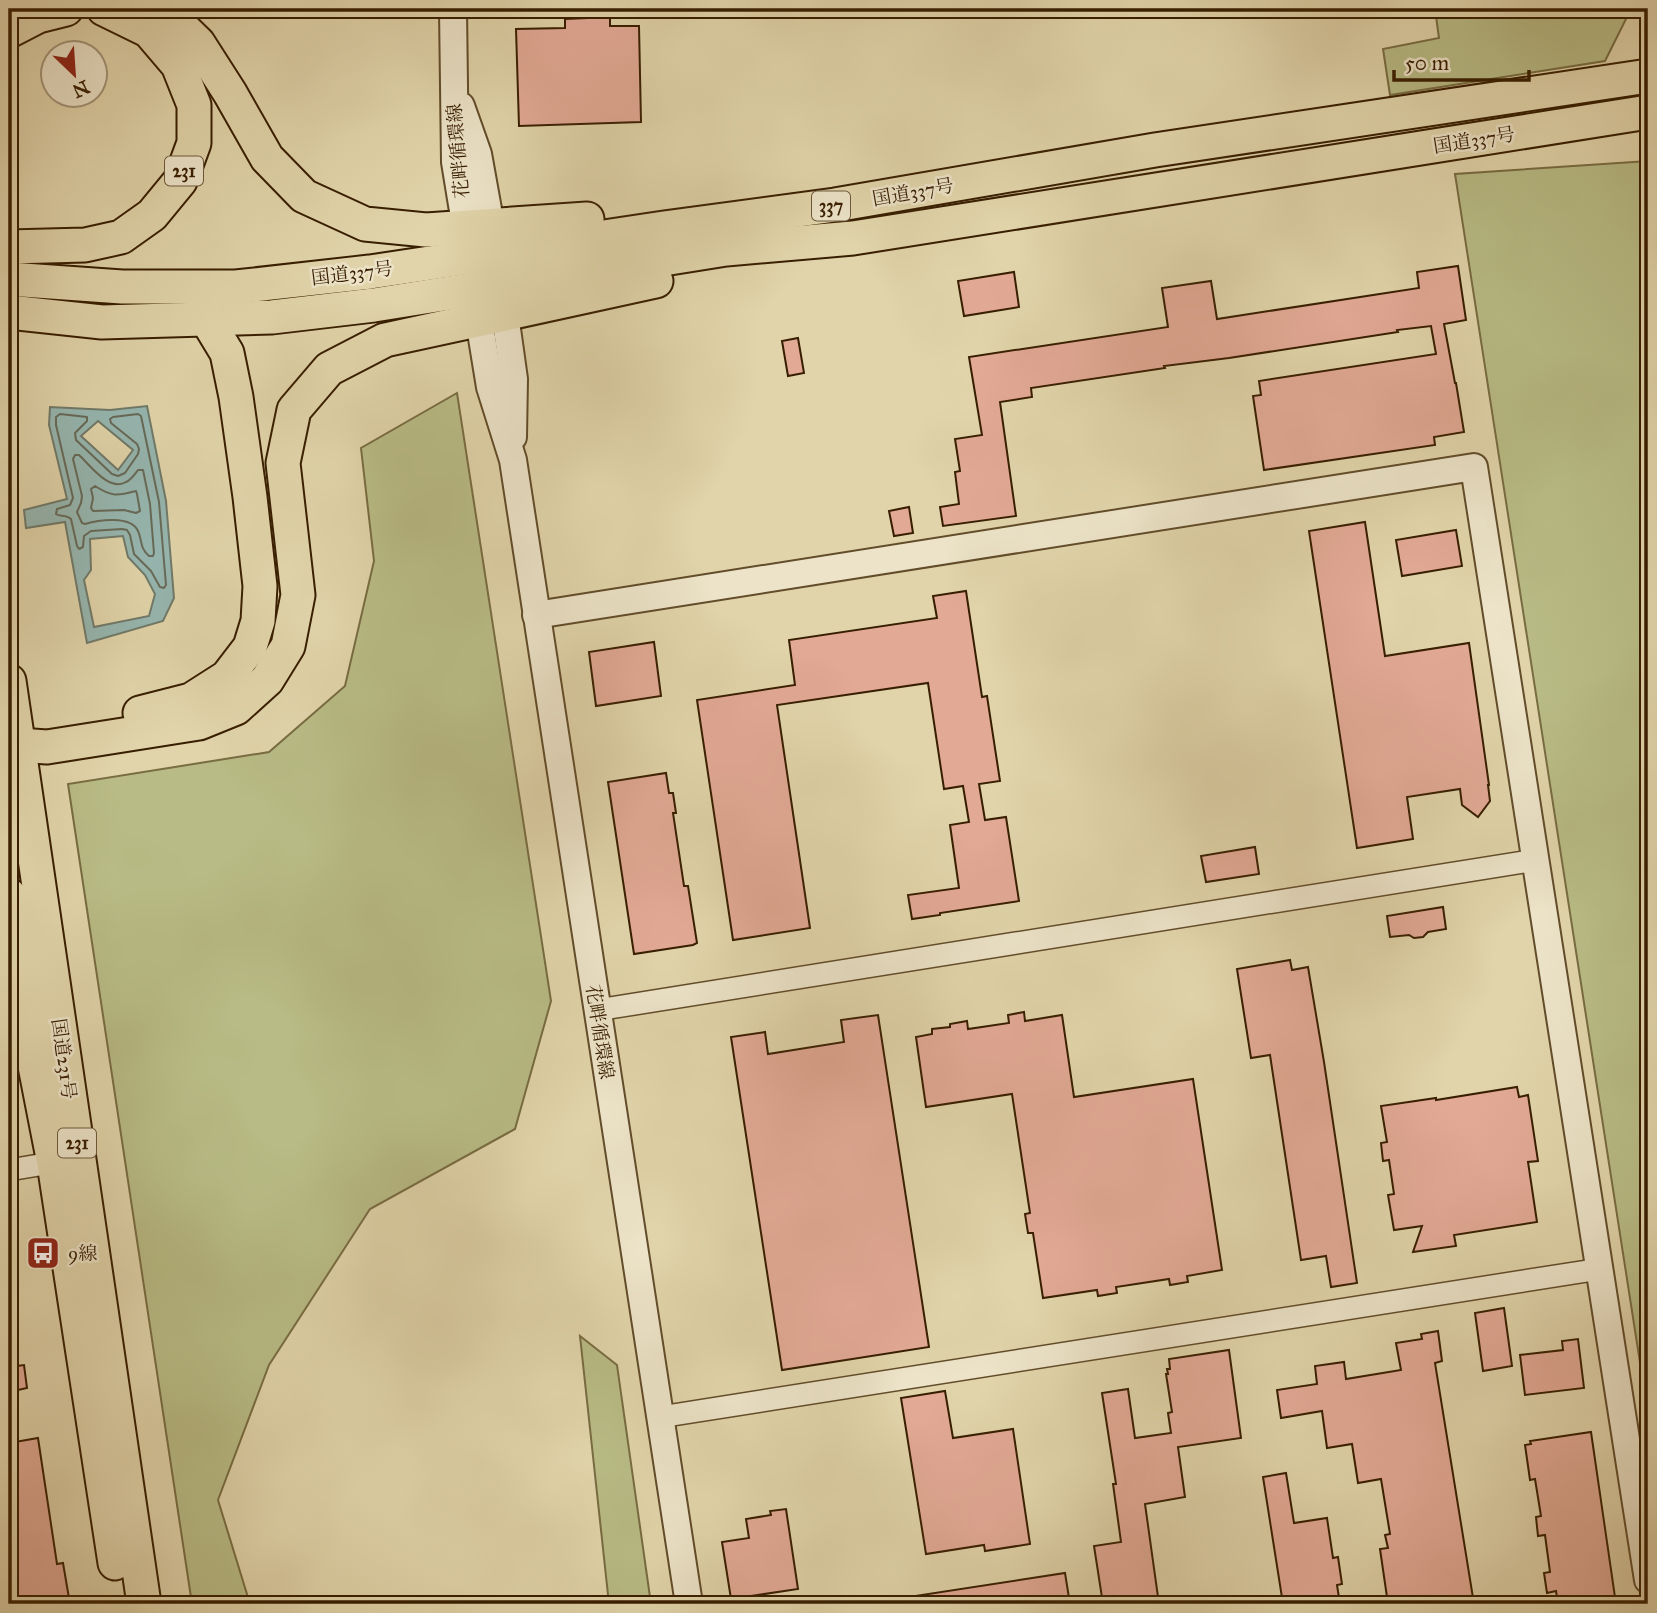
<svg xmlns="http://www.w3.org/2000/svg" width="1657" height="1613" font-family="'IM FELL Great Primer','Noto Serif JP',serif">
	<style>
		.green { fill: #b8bb85; stroke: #786c42; stroke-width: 2 }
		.water { fill: #96b7b1; stroke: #707a6a; stroke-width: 2; fill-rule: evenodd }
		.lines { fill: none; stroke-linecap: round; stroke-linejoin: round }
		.shore { stroke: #676a58; stroke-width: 2 }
		.building { fill: #e2a995; stroke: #381e00; stroke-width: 2 }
		.minor-casing { stroke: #624c2a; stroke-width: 24 }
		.tertiary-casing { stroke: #624c2a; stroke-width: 30 }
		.trunk-casing { stroke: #381e00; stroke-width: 37 }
		.minor { stroke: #ece3c8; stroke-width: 21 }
		.tertiary { stroke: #ece3c8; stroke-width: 26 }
		.trunk { stroke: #e1d4aa; stroke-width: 33 }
		.labels { text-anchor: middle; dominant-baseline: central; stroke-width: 5; stroke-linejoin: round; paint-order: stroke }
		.shield { fill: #ece3c8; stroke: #6e593c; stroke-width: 2 }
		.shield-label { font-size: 18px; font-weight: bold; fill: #381e00 }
		.street-label { font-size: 19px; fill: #381e00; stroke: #ece3c8 }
		.poi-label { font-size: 19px; fill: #381e00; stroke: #ece3c8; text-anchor: start }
	</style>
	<rect width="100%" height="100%" fill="#e1d4aa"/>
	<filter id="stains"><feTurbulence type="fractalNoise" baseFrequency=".00286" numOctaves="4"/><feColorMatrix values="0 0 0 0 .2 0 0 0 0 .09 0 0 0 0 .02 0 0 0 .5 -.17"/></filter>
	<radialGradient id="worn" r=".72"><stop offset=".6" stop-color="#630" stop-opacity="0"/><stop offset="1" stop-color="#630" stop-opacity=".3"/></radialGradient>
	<g class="green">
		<path d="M1435,9H1628L1629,13L1605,61L1390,95L1383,49L1439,38Z"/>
		<path d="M1648,161V1414L1455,174Z"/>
		<path d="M457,393L551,1001L515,1129L370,1209L269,1365L218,1500L250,1604H192L68,784L269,752L345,686L374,561L361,448Z"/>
		<path d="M580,1336L617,1365L651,1604H609Z"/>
	</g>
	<path class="water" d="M147,406L166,501L174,598L163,621L87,643L65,522L26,528L24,510L67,499L49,425L50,407L110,410ZM98,421L133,450L118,470L81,436ZM123,536L128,557L145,575L155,594L149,616L94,627L84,580L91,570L90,539Z"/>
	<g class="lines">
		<g class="shore">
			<path d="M60,414L87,417V421L75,433L76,440L112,474L118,476L125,473L138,454L139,449L137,444L111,423L110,419L113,417L138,414L141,416L159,502L166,585L164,588L160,587L151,571L134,554L130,535L127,530L122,529L91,531L84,536L83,547L79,549L77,546L71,519C66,514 60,517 56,514L57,509L70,505L73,498L56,425V417Z"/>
			<path d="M75,455H79C90,465 109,492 126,482C131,480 135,474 138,470H143L150,504L154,553L153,556H149C139,547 143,542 138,531C131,515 98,520 85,524L82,523L77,512L81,503L82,496L73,459Z"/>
			<path d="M95,486C112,497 117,496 136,491L137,494L140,511L136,513L124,510L93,511L91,508L93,498L91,489Z"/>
		</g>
	</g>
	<g class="building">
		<path d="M610,17V26H639L641,122L519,126L516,29L565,28V19Z"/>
		<path d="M1458,266L1466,320L1444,324L1455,383H1456L1464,432L1434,437L1435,445L1264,470L1253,396L1261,395L1259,381L1436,354L1431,326L1397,330L1398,332L1229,358L1164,366L1165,368L1031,388L1032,397L1000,402L1016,516L943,526L940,507L959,504L955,472L960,471L955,439L982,435L969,357L1168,327L1162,288L1211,281L1217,319L1419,288L1417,272Z"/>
		<path d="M1014,272L1019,307L964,316L958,281Z"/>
		<path d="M798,338L804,373L788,376L782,341Z"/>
		<path d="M909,507L913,533L894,536L889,511Z"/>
		<path d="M1365,522L1385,656L1469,643L1489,785H1488L1490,801L1478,817L1462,805L1460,789L1407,797L1413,839L1357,848L1309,531Z"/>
		<path d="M1456,530L1462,566L1402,576L1396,540Z"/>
		<path d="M966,591L982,697L987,696L1000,781L979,784L985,820L1006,817L1019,901L940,913V915L912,919L908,895L959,888L950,825L969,822L963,786L944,789L928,683L777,705L810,928L733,940L697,700L795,685L789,640L937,618L933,596Z"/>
		<path d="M654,642L661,696L596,706L589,652Z"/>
		<path d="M666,773L669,793H673L676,813H673L684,886H688L697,943L693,945L634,954L608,782Z"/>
		<path d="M1255,847L1259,874L1206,882L1201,856Z"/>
		<path d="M1443,907L1446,929L1428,932L1423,937L1414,938L1409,935L1390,937L1387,916Z"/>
		<path d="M1290,960L1292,970L1308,967L1324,1062L1357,1283L1331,1287L1326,1256L1301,1260L1270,1055L1251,1058L1237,969Z"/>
		<path d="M1024,1012L1025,1021L1062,1015L1074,1097L1193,1079L1222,1270L1187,1276L1188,1282L1170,1285L1169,1279L1116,1287L1117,1293L1098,1296L1097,1290L1043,1298L1033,1233H1028L1025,1214L1030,1213L1012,1094L926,1107L916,1037L932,1034V1029L950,1027V1024L967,1021L968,1029L1009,1023L1008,1015Z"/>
		<path d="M878,1015L929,1347L782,1370L731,1037L765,1032L768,1054L844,1042L841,1020Z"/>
		<path d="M1517,1087L1519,1097L1528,1095L1538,1161L1528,1162L1537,1222L1454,1235L1456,1246L1413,1252L1422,1226L1394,1230L1388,1195L1394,1194L1389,1160L1383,1161L1381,1143L1387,1142L1381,1106L1436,1098V1100Z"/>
		<path d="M1504,1308L1512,1366L1483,1371L1475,1313Z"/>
		<path d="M1438,1331L1442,1361L1435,1363L1474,1604H1388L1380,1549L1388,1548L1385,1535L1390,1534L1381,1479L1358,1483L1352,1444L1327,1448L1322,1411L1281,1418L1277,1390L1317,1384L1315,1366L1344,1362L1346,1379L1401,1370L1396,1343L1422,1339L1421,1334Z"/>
		<path d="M1578,1339L1584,1388L1525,1395L1520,1355L1563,1350L1562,1341Z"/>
		<path d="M1229,1350L1241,1438L1178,1447L1185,1497L1145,1504L1159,1604H1103L1094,1546L1121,1542L1113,1484H1116L1102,1393L1128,1389L1135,1438L1171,1433L1168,1413L1172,1412L1166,1374H1168L1167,1369H1170L1169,1359Z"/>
		<path d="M24,1365L27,1388L9,1392V1367Z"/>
		<path d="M945,1391L953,1438L1013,1429L1030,1544L985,1551L984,1545L926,1554L901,1398Z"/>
		<path d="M1591,1432L1616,1604H1558L1556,1591L1547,1593L1544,1573L1550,1572L1545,1535L1538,1536L1536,1517L1541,1516L1535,1479L1530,1480L1525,1445L1531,1444L1530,1441Z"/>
		<path d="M38,1438L57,1564L63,1563L70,1604H19L14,1568L12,1569L9,1550V1443Z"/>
		<path d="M1286,1473L1294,1523L1327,1518L1333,1558L1338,1557L1342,1584L1337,1585L1340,1604H1283L1263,1477Z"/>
		<path d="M786,1509L798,1589L731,1599L722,1542L749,1538L746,1519L771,1515L770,1511Z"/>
		<path d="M1065,1573L1070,1604H916L915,1596Z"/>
	</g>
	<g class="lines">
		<defs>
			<g id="minor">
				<path d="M597,1010L1536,860"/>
				<path d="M9,1170L63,1161"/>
				<path d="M660,1417L1600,1269"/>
			</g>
			<g id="tertiary">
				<path d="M453,9L455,162L464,217"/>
				<path d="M461,106L478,154L489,215"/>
				<path d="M507,329L514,379L513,437"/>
				<path d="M481,332L490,387L513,460L689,1604"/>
				<path d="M536,615L1474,467L1648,1580"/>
			</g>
			<g id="trunk">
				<path d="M163,9L198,43L230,93L267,158L304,196L365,224L426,230L587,219"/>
				<path d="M9,31L38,16L66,9"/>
				<path d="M9,247L85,245L121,237L152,215L180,181L194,143V105L178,65L149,31L104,9"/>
				<path d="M9,279L122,287H236L370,272L664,228L835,205L1155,150L1648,76"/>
				<path d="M9,312L102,322L272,317L374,305L726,249L853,238L1648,112"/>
				<path d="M9,681L144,1604"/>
				<path d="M140,713L191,700L227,677L250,647L258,621L260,586L250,497L236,397L227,353L207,320"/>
				<path d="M18,745L47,747L199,723L236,708L267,680L288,646L298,595L283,463L294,410L329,369L385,340L656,281"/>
				<path d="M9,895L29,1035L54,1163L115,1563"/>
			</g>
		</defs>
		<use href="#minor" class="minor-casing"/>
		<use href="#tertiary" class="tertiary-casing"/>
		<use href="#trunk" class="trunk-casing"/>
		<use href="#minor" class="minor"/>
		<use href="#tertiary" class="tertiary"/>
		<use href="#trunk" class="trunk"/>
	</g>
	<defs>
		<symbol id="bus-square" viewBox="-11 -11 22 22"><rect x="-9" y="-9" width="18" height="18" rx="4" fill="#8f2418" stroke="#ece3c8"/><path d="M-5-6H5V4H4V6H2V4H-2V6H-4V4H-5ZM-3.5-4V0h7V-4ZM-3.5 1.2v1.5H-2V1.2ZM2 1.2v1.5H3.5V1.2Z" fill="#fff"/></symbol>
	</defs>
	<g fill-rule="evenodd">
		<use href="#bus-square" x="24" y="1234" width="38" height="38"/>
	</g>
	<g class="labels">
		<g class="shield">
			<rect x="165" y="156.5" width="38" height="29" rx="5"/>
			<rect x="812" y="191.5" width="38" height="29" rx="5"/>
			<rect x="58" y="1128.5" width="38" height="29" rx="5"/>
		</g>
		<g class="shield-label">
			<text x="184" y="171">231</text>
			<text x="831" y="206">337</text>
			<text x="77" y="1143">231</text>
		</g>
		<g class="street-label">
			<text transform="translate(1474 140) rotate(-9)">国道337号</text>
			<text transform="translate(458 151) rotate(-95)">花畔循環線</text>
			<text transform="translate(913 192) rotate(-10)">国道337号</text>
			<text transform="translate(352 273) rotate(-7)">国道337号</text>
			<text transform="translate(600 1032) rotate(81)">花畔循環線</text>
			<text transform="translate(64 1059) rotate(82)">国道231号</text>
		</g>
		<g class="poi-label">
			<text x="68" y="1253">9線</text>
		</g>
	</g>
	<rect width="1657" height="1613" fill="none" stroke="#e1d4aa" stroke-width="35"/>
	<rect x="10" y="10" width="1636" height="1592" fill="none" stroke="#381e00" stroke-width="3.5"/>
	<rect x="18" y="18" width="1622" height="1578" fill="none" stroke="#381e00" stroke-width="2"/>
	<g transform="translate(74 74) rotate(155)"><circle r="33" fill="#ece3c8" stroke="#a49478" stroke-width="2"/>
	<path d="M0-5L12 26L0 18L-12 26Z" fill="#8f2418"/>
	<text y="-10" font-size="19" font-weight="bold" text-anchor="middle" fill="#381e00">N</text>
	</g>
	<path d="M1394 70v10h135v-10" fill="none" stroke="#381e00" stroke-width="3.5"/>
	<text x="1405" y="70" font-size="21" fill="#381e00" stroke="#ece3c8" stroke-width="5" paint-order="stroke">50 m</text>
	<rect width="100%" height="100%" filter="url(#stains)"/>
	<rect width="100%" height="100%" fill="url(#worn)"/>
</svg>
